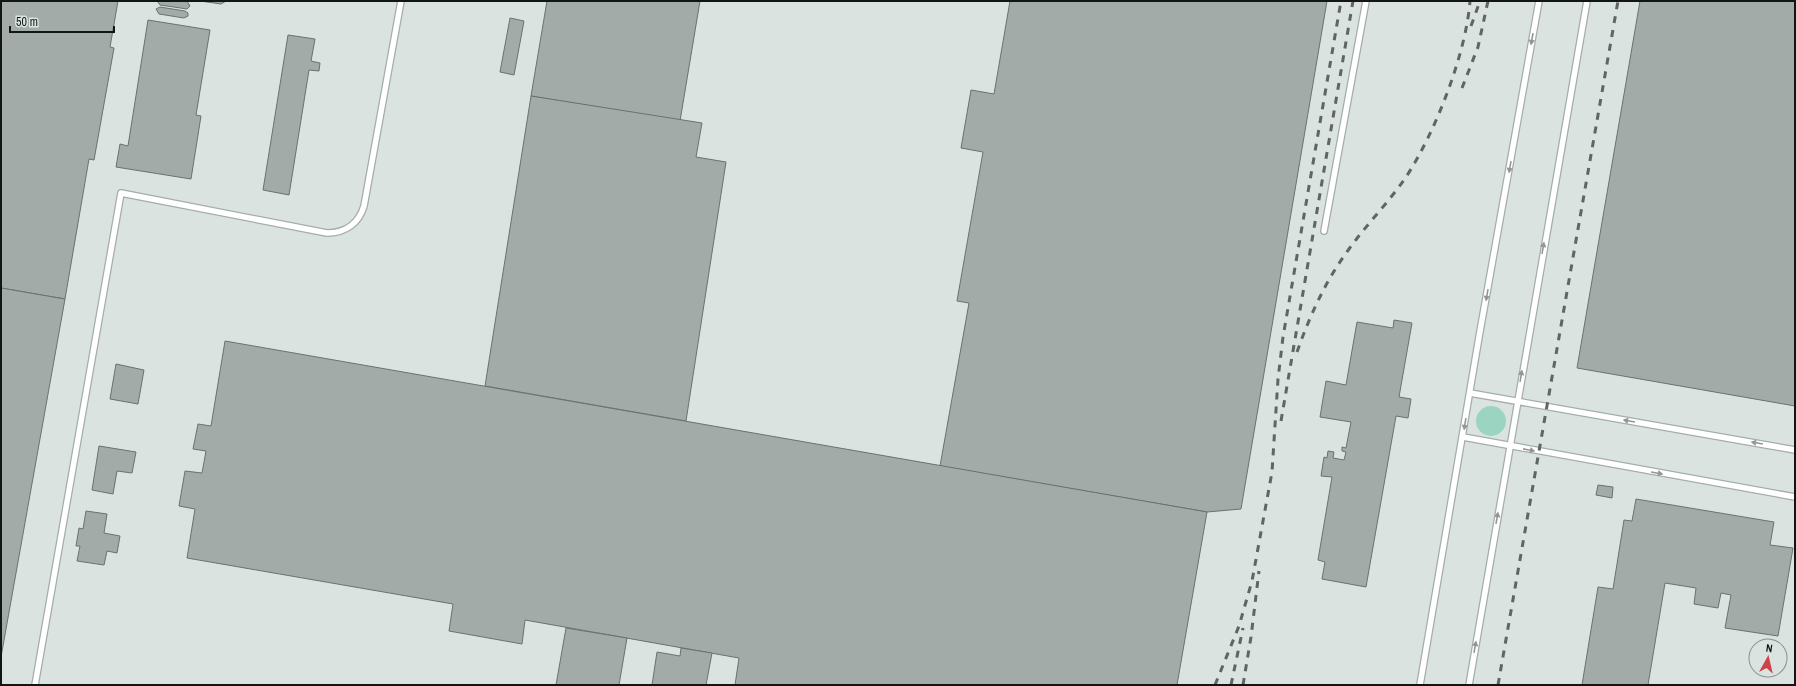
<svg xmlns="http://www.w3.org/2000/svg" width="1796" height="686" font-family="'Archivo Narrow',sans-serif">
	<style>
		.green { fill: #9bd4c1 }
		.building { fill: #a3aba8; stroke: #6a726f }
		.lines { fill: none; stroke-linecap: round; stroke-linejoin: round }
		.service-casing { stroke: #a5adab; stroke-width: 8 }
		.service { stroke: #fff; stroke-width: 5.5 }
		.rail { stroke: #606563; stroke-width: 3; stroke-dasharray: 7 7; stroke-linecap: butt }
		.oneway { fill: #949695 }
	</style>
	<rect width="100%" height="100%" fill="#dae3e0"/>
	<circle class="green" cx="1491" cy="421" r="15"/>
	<g class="building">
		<path d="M1,1H118L110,47L114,48L94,160L89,159L65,299L1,288Z"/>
		<path d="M157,1H187L190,6L187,9L160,5Z"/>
		<path d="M200,1H226L221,4Z"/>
		<path d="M547,1H700L680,121L531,96Z"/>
		<path d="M1010,1H1327L1241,509L1207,512L940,466L969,303L957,301L983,152L961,148L971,90L994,94Z"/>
		<path d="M1640,1H1795V406L1577,368Z"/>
		<path d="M160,7L185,11L188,13V16L184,18L159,14L156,9Z"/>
		<path d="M510,18L524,21L514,75L500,72Z"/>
		<path d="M148,20L210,30L196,115L201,116L191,179L116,167L120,144L128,146Z"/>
		<path d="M288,35L315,39L311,61L320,63L319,71L309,70L289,195L263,190Z"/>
		<path d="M531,96L702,123L696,157L726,162L686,421L485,386Z"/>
		<path d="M1,288L65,299L1,657Z"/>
		<path d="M1394,320L1412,323L1399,397L1411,399L1408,418L1396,416L1366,587L1322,579L1325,562L1318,560L1332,477L1321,476L1324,457L1327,458L1328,451L1334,452L1333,458L1344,460L1346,452L1342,451V447L1346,448L1351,422L1320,417L1326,381L1346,385L1357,322L1393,328Z"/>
		<path d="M225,341L1207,512L1177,685H735L739,658L525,620L522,644L449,631L453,604L187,558L195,509L179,506L185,471L202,473L206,451L193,449L198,424L211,426Z"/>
		<path d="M116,364L144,370L138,404L110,399Z"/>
		<path d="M99,446L136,452L132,473L117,471L113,494L92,490Z"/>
		<path d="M1598,485L1613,487L1612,498L1596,495Z"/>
		<path d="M1636,499L1774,522L1770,545L1793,548L1778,636L1725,628L1731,595L1721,593L1718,608L1694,604L1696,588L1665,583L1648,685H1582L1598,587L1613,589L1624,520L1632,521Z"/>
		<path d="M86,511L107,514L104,533L120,536L117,553L107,551L104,565L77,561L80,546H76L79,528L83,529Z"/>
		<path d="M566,628L627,638L619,685H556Z"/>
		<path d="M681,648L712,653L706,685H652L657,652L680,656Z"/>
	</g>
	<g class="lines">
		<defs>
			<g id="service">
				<path d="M1324,231L1366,1"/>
				<path d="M1470,393L1795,450"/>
				<path d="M1463,437L1795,497"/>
				<path d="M35,685L121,193L327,233C346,233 359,223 364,206L401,1"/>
				<path d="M1420,685L1479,337L1539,1"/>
				<path d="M1469,685L1587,1"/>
			</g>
		</defs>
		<use href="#service" class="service-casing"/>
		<use href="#service" class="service"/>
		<g class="rail">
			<path d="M1471,26L1480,1"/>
			<path d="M1462,88L1478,47L1488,1"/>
			<path d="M1297,352C1310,315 1326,280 1349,249C1367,224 1389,202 1406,177C1435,133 1466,54 1470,1"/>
			<path d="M1281,421L1353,1"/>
			<path d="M1215,685L1239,626L1252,581L1272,472L1278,379L1283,337L1341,1"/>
			<path d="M1231,685L1243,628"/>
			<path d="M1243,685L1251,637L1259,571"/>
			<path d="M1498,685L1618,1"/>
		</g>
	</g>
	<defs><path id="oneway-solid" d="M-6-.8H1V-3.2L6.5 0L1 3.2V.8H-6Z"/></defs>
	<g class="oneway">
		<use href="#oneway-solid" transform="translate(1532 39) rotate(100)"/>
		<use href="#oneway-solid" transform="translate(1510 167) rotate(100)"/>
		<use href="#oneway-solid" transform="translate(1543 248) rotate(-80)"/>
		<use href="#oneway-solid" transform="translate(1487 295) rotate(100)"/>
		<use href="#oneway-solid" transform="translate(1521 376) rotate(-81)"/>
		<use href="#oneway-solid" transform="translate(1629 421) rotate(-170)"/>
		<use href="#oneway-solid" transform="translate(1465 424) rotate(99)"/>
		<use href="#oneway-solid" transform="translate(1757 443) rotate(-170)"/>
		<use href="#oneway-solid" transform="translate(1529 450) rotate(11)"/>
		<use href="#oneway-solid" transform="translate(1657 473) rotate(10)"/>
		<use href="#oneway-solid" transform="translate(1497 518) rotate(-80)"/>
		<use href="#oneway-solid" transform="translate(1475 647) rotate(-80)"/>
	</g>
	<rect width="1796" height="686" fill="none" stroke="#121514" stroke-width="4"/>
	<g transform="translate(1768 658) rotate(8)"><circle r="19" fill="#dae3e0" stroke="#8a918e"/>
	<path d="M0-3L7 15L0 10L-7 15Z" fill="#d04047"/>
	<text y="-6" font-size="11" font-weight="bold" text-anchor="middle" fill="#121514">N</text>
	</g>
	<path d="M10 26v6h104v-6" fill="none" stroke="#121514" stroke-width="2"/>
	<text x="16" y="26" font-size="12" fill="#121514" stroke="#dae3e0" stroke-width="3" paint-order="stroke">50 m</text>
</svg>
